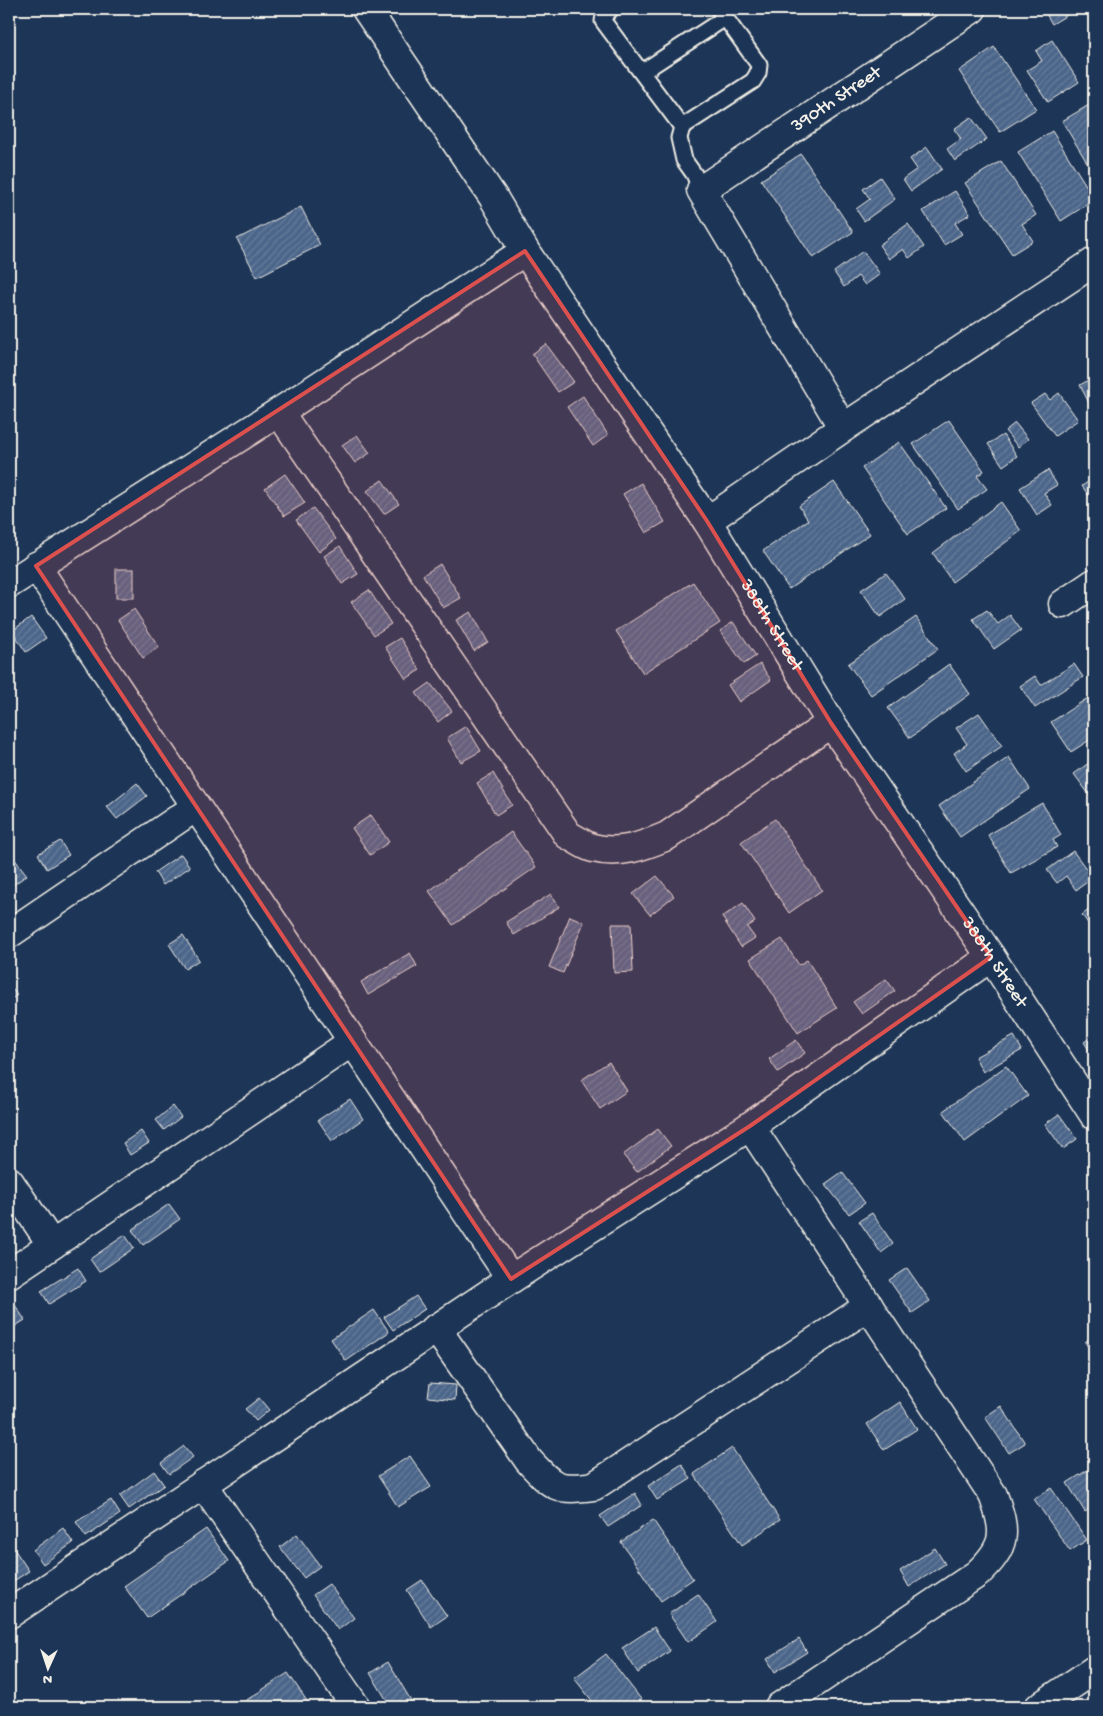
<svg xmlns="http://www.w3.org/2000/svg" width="1103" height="1716" font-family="'Gochi Hand',sans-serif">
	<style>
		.building { fill: url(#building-hatch); stroke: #f4f1e8 }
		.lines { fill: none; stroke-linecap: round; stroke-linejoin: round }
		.lane-casing { stroke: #f4f1e8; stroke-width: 19 }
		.street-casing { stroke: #f4f1e8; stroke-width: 31 }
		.secondary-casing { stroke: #f4f1e8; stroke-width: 31 }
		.lane { stroke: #1d3557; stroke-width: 15 }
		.street { stroke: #1d3557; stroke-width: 28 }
		.secondary { stroke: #1d3557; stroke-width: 28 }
		.marked { fill: #dc504e; fill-opacity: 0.2; stroke: #dc504e; stroke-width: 4; stroke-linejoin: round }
		.labels { text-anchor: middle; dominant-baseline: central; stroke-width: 4; stroke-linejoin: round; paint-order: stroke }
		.street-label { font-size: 19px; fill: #f4f1e8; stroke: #1d3557 }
	</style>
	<defs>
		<pattern id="building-hatch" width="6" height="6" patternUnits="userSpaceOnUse" patternTransform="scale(1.25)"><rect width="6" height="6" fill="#4b658a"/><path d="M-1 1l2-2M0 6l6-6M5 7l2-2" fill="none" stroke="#667c9a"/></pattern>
	</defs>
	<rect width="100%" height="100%" fill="#1d3557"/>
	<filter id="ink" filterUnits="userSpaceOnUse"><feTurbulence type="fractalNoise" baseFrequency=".02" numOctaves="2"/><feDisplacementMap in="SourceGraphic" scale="10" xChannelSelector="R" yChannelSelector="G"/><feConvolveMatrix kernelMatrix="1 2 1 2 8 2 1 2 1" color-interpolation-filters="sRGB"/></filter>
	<g filter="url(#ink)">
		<g class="building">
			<path d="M1043,9H1077L1052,24Z"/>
			<path d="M1052,40L1079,82L1048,102L1027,70L1042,61L1036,51Z"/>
			<path d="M994,47L1036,109L1000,132L959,71Z"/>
			<path d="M1094,53V67L1087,58Z"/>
			<path d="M1094,102V174L1062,121Z"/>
			<path d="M971,117L987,139L955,161L947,149L961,139L954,129Z"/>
			<path d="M1052,131L1094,198V200L1061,221L1018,152Z"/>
			<path d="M927,147L942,169L911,191L903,179L917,169L910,159Z"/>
			<path d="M801,154L853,232L813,258L761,180Z"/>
			<path d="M1001,161L1036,215L1022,224L1033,241L1012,254L965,183Z"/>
			<path d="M880,177L895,199L864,221L856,209L870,199L863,189Z"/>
			<path d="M955,191L970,214L955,223L962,234L944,245L923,211Z"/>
			<path d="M301,207L320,245L257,277L237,239Z"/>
			<path d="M908,224L924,247L909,258L903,249L889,259L879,245Z"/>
			<path d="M863,251L880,274L865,285L858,276L844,287L834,272Z"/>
			<path d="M546,344L574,382L558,392L532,354Z"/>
			<path d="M1094,377V406L1091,407L1080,385Z"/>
			<path d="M1059,393L1078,420L1055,436L1031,403L1045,394L1050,400Z"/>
			<path d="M583,396L608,435L593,446L567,407Z"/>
			<path d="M949,420L984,471L977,476L987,489L958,509L913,444Z"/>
			<path d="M1015,423L1028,439L1018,447L1005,431Z"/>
			<path d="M357,435L370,453L355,463L342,445Z"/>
			<path d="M1003,435L1017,456L1003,466L988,444Z"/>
			<path d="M899,442L946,508L908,534L862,468Z"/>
			<path d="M1048,470L1057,485L1044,493L1052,505L1037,515L1020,488Z"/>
			<path d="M285,474L305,503L284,516L265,488Z"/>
			<path d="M1094,478V503L1082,486Z"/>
			<path d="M382,480L399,504L384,514L367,491Z"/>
			<path d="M834,482L870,534L789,589L763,551L808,520L799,506Z"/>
			<path d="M641,483L665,522L646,533L623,494Z"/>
			<path d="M1001,502L1021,531L952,582L933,553Z"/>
			<path d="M313,508L336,539L319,552L296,520Z"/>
			<path d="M340,546L358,574L342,584L324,556Z"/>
			<path d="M440,564L461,598L443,608L423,575Z"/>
			<rect x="116" y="569" width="18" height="29"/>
			<path d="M886,573L905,599L880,617L861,590Z"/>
			<path d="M693,582L720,623L643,673L616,631Z"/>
			<path d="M369,590L391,624L374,635L351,602Z"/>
			<path d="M134,609L159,647L143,658L118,620Z"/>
			<path d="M987,610L998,624L1010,615L1021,630L994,649L973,619Z"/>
			<path d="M471,612L488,642L474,651L456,620Z"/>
			<path d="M31,617L46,638L26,652L12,631Z"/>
			<path d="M916,617L938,649L871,695L848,664Z"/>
			<path d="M733,622L756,656L744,664L720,631Z"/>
			<path d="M400,638L420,670L406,679L385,647Z"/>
			<path d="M760,664L771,680L739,702L728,685Z"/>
			<path d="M949,664L970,694L910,738L888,708Z"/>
			<path d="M1074,664L1083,677L1035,708L1020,686L1035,676L1041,685Z"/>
			<path d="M430,683L452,711L438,722L416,693Z"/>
			<path d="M1094,694V737L1071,752L1051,722Z"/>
			<path d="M979,713L1002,746L966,771L954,753L967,744L956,728Z"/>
			<path d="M466,726L481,751L461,762L447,738Z"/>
			<path d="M1009,757L1030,789L960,837L939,806Z"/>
			<path d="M1094,759V801L1074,774Z"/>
			<path d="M493,773L512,805L496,815L477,783Z"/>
			<path d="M137,783L147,796L117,819L107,807Z"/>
			<path d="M1042,803L1061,835L1053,840L1057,847L1011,873L988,835Z"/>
			<path d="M371,815L389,842L370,855L352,828Z"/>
			<path d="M775,819L822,890L789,913L741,842Z"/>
			<path d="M511,832L536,867L453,925L429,891Z"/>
			<path d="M60,841L69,855L47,869L38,854Z"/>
			<path d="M1073,851L1093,878L1076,890L1066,876L1057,883L1047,870Z"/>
			<path d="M9,852L27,875L9,888Z"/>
			<path d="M181,854L190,867L163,885L155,872Z"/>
			<path d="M657,876L674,896L650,915L633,894Z"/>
			<path d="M551,894L559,907L514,935L506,922Z"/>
			<path d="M743,903L755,922L747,927L755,938L741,947L722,917Z"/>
			<path d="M1094,906V925L1090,926L1082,915Z"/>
			<path d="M570,916L584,922L563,973L549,967Z"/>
			<path d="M612,924H631L633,972L614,973Z"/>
			<path d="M183,935L199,960L185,969L169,944Z"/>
			<path d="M782,939L799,965L807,960L837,1008L798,1033L750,959Z"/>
			<path d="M410,953L417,966L368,995L361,982Z"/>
			<path d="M886,979L895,991L862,1014L853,1002Z"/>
			<path d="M9,985L17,995L9,1001Z"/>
			<path d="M1094,1035V1058L1084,1042Z"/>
			<path d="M1014,1036L1022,1050L983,1072L975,1057Z"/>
			<path d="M796,1040L805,1053L778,1072L769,1059Z"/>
			<path d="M609,1062L627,1091L600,1109L581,1080Z"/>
			<path d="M1006,1066L1028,1096L965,1142L943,1111Z"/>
			<path d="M350,1099L363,1119L332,1141L318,1120Z"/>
			<path d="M173,1106L181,1117L164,1130L156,1120Z"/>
			<path d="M1059,1114L1077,1139L1063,1149L1045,1124Z"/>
			<path d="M658,1129L671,1146L637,1172L623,1155Z"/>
			<path d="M141,1131L149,1143L130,1155L123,1143Z"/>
			<path d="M842,1172L865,1203L849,1214L825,1184Z"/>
			<path d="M169,1204L180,1219L143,1245L132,1230Z"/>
			<path d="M872,1213L893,1244L881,1253L859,1221Z"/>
			<path d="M125,1235L134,1248L99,1272L90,1259Z"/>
			<path d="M78,1268L86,1281L49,1304L41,1291Z"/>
			<path d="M907,1268L930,1301L912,1313L889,1280Z"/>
			<path d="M416,1296L425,1309L393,1330L384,1317Z"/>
			<path d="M15,1305L25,1320L9,1330V1309Z"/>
			<path d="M374,1310L389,1332L346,1361L331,1339Z"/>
			<path d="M1094,1335V1356L1085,1342Z"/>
			<path d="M430,1383L456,1385L455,1400L428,1397Z"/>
			<path d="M259,1398L269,1410L256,1421L245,1409Z"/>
			<path d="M900,1402L917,1429L884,1450L867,1424Z"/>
			<path d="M1001,1406L1025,1443L1009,1453L985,1417Z"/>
			<path d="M184,1446L193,1457L169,1474L161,1463Z"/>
			<path d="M732,1448L780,1520L742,1545L694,1474Z"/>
			<path d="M410,1456L431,1487L398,1507L378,1476Z"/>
			<path d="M682,1464L691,1479L657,1500L648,1486Z"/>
			<path d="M1094,1466V1506L1085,1512L1067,1483Z"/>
			<path d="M154,1471L164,1485L129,1509L120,1496Z"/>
			<path d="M1051,1488L1087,1540L1070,1551L1034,1499Z"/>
			<path d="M635,1493L642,1505L608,1527L600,1516Z"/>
			<path d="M111,1500L120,1514L86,1537L76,1522Z"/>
			<path d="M653,1520L693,1579L661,1601L621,1542Z"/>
			<path d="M63,1528L73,1543L43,1564L33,1550Z"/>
			<path d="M206,1529L229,1561L147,1618L124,1586Z"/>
			<path d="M297,1534L320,1566L304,1578L280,1547Z"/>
			<path d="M935,1548L945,1564L909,1587L900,1571Z"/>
			<path d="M14,1549L29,1571L9,1584V1553Z"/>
			<path d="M422,1580L447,1616L431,1627L407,1590Z"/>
			<path d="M329,1584L354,1618L338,1630L313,1595Z"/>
			<path d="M698,1594L717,1622L688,1642L669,1614Z"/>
			<path d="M654,1627L670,1651L638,1673L622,1648Z"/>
			<path d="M799,1639L807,1652L775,1672L767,1659Z"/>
			<path d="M606,1654L647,1707H597L574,1678Z"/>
			<path d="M388,1662L413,1704L407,1707H391L370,1673Z"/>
			<path d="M288,1673L311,1707H236Z"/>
		</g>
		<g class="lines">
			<defs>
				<g id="lane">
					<path d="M611,9L604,16L603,21L682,127"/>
					<path d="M642,72L725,18"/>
					<path d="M701,190L694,174L684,160L679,138L682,127L753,81L758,73L759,65L719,9"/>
				</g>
				<g id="street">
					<path id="s1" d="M366,9L493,197L525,251L707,521L831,723L991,957L1094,1115"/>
					<path d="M279,412L568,835C576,839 585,846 593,848C620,855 643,846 667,836L831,723"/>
					<path id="s2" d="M843,428L701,190L972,9"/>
					<path d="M707,521L843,428L1094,262"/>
					<path d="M36,566L511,1279"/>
					<path d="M9,584L279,412L525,251"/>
					<path d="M1063,604L1094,583"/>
					<path d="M9,934L196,807"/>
					<path d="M750,1126L993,1495C1007,1532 1007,1546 977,1574L779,1707"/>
					<path d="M9,1181L52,1245"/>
					<path d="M9,1274L352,1042"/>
					<path d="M436,1328L529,1461C554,1488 557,1491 594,1486L869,1306"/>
					<path d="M203,1484L356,1707"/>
					<path d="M9,1614L511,1279L750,1126L991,957"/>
				</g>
				<path id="secondary" d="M1039,1707L1094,1670"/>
			</defs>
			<use href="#lane" class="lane-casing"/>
			<use href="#street" class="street-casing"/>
			<use href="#secondary" class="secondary-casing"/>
			<use href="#lane" class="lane"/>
			<use href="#street" class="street"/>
			<use href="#secondary" class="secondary"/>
		</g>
	</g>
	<path class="marked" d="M525,251L707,521L831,723L991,957L750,1126L511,1279L36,566Z"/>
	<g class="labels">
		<g class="street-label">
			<text stroke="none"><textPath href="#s2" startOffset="440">390th Street</textPath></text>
			<text stroke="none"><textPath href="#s1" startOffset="738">388th Street</textPath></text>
			<text stroke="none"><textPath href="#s1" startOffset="1142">388th Street</textPath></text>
		</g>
	</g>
	<rect width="1103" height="1716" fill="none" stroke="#1d3557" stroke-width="30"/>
	<rect x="15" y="15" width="1073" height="1686" fill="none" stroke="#f4f1e8" stroke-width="2" filter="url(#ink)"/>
	<g transform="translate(48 1668) rotate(183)" stroke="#1d3557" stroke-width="4" paint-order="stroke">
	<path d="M0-4L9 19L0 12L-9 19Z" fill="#f4f1e8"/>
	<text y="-8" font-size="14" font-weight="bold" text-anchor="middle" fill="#f4f1e8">N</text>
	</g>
</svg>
